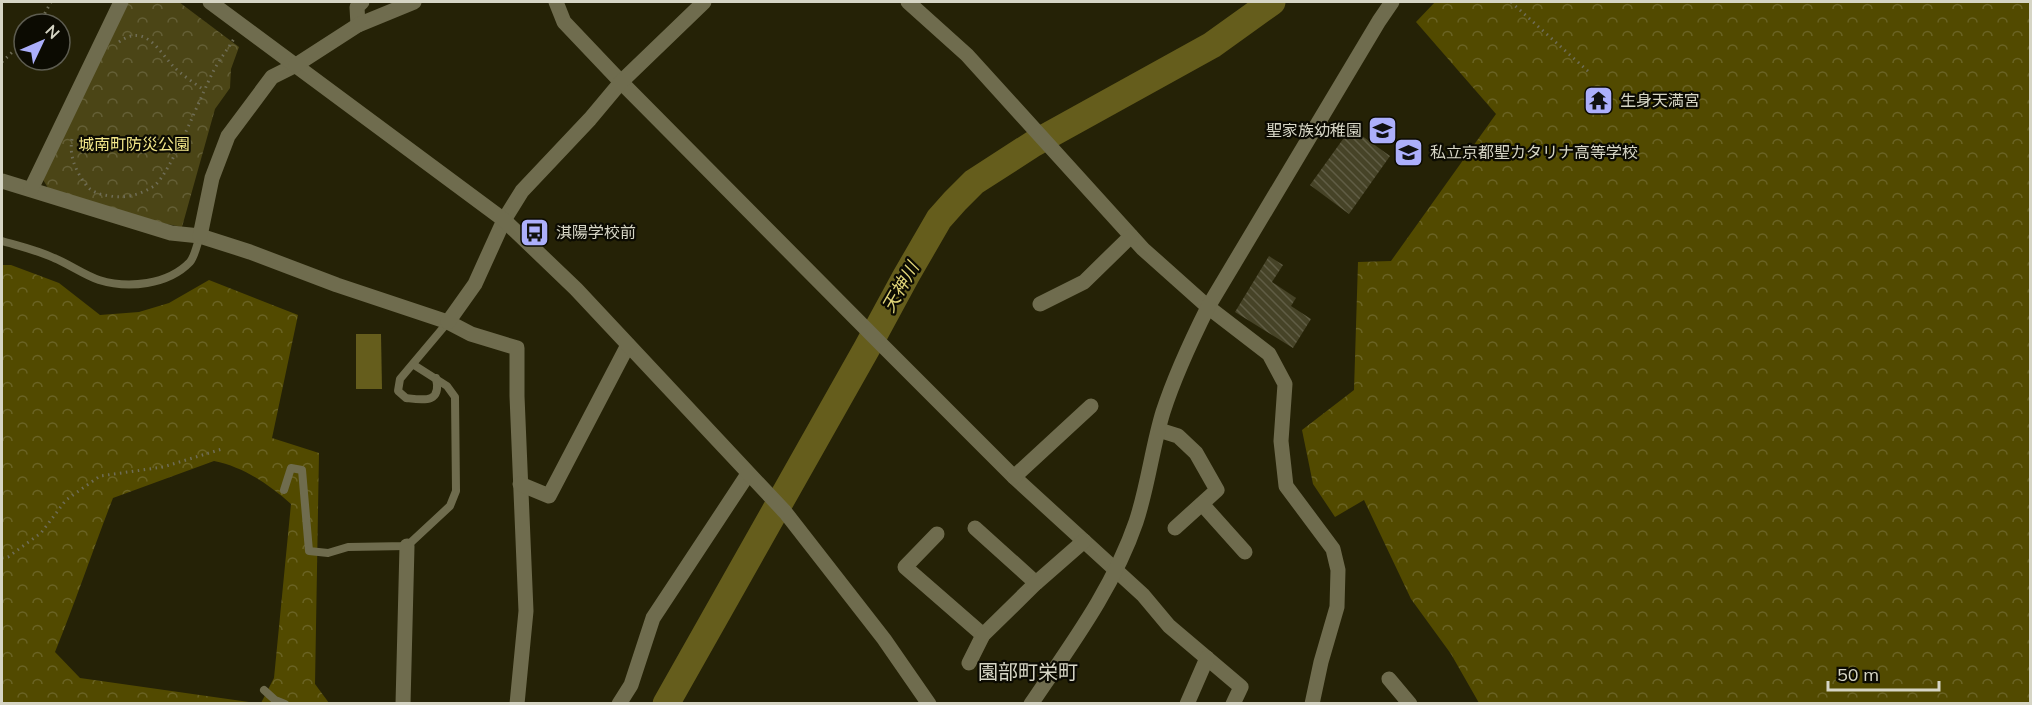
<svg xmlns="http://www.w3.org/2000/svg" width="2032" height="705" font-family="Mulish,'Noto Sans JP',sans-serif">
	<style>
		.forest { fill: url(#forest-crowns) }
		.park { fill: url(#park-crowns) }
		.water { fill: #655d1c }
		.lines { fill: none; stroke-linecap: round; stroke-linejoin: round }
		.river { stroke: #655d1c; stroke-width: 27 }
		.building { fill: url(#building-back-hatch) }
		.path { stroke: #6f6d56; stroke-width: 3; stroke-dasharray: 1.5 4.5; stroke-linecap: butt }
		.service { stroke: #6f6c4e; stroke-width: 8 }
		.minor { stroke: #6f6c4e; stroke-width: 15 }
		.tertiary { stroke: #6f6c4e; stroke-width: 15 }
		.labels { text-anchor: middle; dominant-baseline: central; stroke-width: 4.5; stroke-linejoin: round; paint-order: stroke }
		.poi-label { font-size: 16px; fill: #d6d5c5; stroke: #0c0b02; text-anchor: start }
		.park-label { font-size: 16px; fill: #f2e689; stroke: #0c0b02 }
		.water-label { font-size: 18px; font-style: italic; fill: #e0d478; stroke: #0c0b02 }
		.quarter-label { font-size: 20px; fill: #d6d5c5; stroke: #0c0b02 }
	</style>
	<defs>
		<pattern id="forest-crowns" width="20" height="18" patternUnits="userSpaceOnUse" patternTransform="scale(1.5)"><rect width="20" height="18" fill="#524a00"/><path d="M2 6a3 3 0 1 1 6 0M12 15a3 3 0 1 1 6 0" fill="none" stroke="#6a6324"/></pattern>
		<pattern id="park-crowns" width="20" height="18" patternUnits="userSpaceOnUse" patternTransform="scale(1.5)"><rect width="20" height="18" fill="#4b4516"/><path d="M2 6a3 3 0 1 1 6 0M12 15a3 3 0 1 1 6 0" fill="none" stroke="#645f36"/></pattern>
		<pattern id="building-back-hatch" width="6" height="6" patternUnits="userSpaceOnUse" patternTransform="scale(1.5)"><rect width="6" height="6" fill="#464327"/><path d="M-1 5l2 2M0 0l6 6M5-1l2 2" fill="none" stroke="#605d45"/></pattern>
	</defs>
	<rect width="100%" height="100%" fill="#252206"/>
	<g class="forest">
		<path d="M1435,2H2030V703H1479L1451,654L1411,599L1364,500L1335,517L1313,484L1302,430L1354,390L1358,262L1391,261L1496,114L1416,22Z"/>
		<path d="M2,265H11L59,283L100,315L139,312L169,303L209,280L298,315L272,438L319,453L315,684L329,703H261L274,678L291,504C268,484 244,467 214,461L113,498C93,549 76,601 55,652L80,678L256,703H2Z"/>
	</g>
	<path class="park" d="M127,2H179L239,47L231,69L230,88L215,109L182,227L152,221L48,188L42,178Z"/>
	<path class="water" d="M356,334H381L382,389H356Z"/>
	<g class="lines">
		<path class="river" d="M666,704L867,348L906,276L939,219L955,201L974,182L1033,144L1212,45L1272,2"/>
	</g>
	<g class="building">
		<path d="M1351,128L1390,156L1349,214L1310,185Z"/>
		<path d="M1269,256L1283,265L1272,282L1296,298L1291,306L1311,319L1293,348L1235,312Z"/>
	</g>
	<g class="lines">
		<g class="path">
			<path d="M1511,2L1590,73"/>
			<path d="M39,24L51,2"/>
			<path d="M119,42C145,23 158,50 173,66C182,75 194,83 204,90"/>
			<path d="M2,62L24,41"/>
			<path d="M72,139C69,155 75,169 84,182C90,192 100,195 111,196C125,199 142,194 154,186C171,173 201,95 213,72C219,60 228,49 235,37"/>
			<path d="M2,558L8,557L41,533L66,500L100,476L163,467L222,449"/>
		</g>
		<g class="service">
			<path d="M2,241C19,246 37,250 54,258C69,264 84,275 99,280C128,289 168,285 190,262C195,256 197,244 200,236"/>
			<path d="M436,378C442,404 423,400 406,398L398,391L400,379L448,322"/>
			<path d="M284,490L291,468L302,470L309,551L328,553L348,547L407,546L450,506L456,491L455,397L447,386L414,365"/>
			<path d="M264,690L275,700L285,704"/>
		</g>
		<g class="minor">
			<path d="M556,2L564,22L621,82L879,342L1014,477L1143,595L1169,626L1241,687L1233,704"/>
			<path d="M908,2L967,55L1143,249L1208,307L1269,354L1285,384L1281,441L1286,486L1333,549L1338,570L1337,607L1321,662L1312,704"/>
			<path d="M358,25L357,7L362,2"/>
			<path d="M2,181L171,233L200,236L250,252L337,285L448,322L471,334L517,348V396L526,611L517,704"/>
			<path d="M31,189L121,2"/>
			<path d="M200,236L212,178L228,136L272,77L296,65"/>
			<path d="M1040,304L1084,282L1131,236"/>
			<path d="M448,322L475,284L504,220L522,191L590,119L621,82L704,2"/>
			<path d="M1159,430L1178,436L1196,453L1217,490L1175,528"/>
			<path d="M1014,477L1091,406"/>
			<path d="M520,484L549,496L628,345"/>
			<path d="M1202,504L1245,552"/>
			<path d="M975,528L1036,583"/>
			<path d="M937,534L905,567L983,635"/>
			<path d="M969,663L983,635L1036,583L1084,541"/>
			<path d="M1389,679L1410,704"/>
			<path d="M403,704L407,546"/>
			<path d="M619,704L631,685L653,618L748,474"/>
			<path d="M1187,704L1207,658"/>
		</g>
		<g class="tertiary">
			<path d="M210,2L504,220L576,289L785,512L884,639L929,704"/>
			<path d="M296,65L358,25L414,2"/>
			<path d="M1031,704C1070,646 1113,589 1136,522C1148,486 1152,448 1163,412C1175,375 1191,341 1208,307L1379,21L1392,2"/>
		</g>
	</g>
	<defs>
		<symbol id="temple-square" viewBox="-11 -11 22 22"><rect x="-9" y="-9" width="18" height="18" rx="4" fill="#acaffb" stroke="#0c0b02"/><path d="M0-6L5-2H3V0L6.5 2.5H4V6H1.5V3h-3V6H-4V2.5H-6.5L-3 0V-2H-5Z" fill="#111"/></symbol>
		<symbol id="school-square" viewBox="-11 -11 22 22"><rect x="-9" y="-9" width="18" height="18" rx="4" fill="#acaffb" stroke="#0c0b02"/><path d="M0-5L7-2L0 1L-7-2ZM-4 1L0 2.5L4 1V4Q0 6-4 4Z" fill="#111"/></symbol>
		<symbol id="bus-square" viewBox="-11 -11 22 22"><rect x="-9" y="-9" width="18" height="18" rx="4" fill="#acaffb" stroke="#0c0b02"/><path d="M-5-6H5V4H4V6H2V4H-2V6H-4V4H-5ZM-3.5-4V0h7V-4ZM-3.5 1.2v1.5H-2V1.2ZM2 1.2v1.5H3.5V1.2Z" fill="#111"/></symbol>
	</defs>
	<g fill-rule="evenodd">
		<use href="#temple-square" x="1582" y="84" width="33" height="33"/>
		<use href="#school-square" x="1366" y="114" width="33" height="33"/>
		<use href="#school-square" x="1392" y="136" width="33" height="33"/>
		<use href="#bus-square" x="518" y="216" width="33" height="33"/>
	</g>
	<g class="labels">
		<g class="poi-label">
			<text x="1620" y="100">生身天満宮</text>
			<text x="1362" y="130" text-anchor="end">聖家族幼稚園</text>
			<text x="1430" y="152">私立京都聖カタリナ高等学校</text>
			<text x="556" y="232">淇陽学校前</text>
		</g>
		<g class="park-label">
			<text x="134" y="144">城南町防災公園</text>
		</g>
		<g class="water-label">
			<text transform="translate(900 287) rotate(-60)">天神川</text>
		</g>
		<g class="quarter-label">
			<text x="1028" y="671">園部町栄町</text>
		</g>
	</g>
	<rect width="2032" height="705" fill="none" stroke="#d6d5c5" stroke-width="6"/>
	<g transform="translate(42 42) rotate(46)"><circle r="28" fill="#0c0b02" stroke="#5d5c50" stroke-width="1.5"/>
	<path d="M0-4.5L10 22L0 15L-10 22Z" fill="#acaffb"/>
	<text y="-9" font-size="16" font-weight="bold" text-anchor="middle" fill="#d6d5c5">N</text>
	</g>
	<path d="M1828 681v9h111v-9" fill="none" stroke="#d6d5c5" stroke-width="3"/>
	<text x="1837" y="681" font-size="18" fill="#d6d5c5" stroke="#0c0b02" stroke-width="4.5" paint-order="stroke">50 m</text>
</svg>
